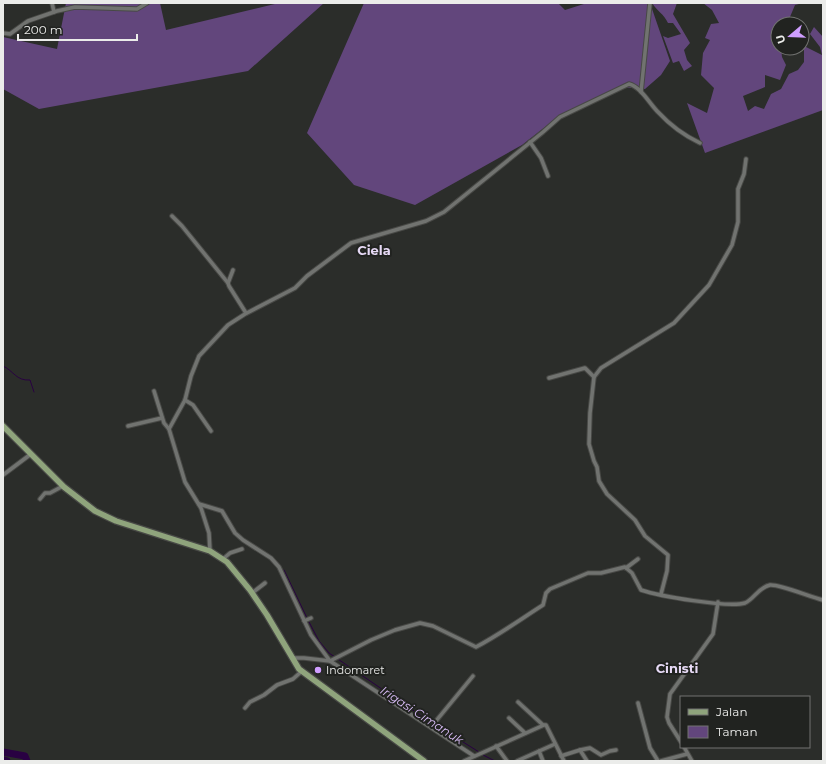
<svg xmlns="http://www.w3.org/2000/svg" width="826" height="764" font-family="Montserrat,sans-serif">
	<style>
		.green { fill: #62467c }
		.lines { fill: none; stroke-linecap: round; stroke-linejoin: round }
		.stream { stroke: #290142; stroke-width: 1 }
		.river { stroke: #290142; stroke-width: 7 }
		.minor-casing { stroke: #484946; stroke-width: 5.5 }
		.primary-casing { stroke: #484946; stroke-width: 8 }
		.minor { stroke: #717370; stroke-width: 3.5 }
		.primary { stroke: #8fa47c; stroke-width: 5.5 }
		.poi-dot { fill: #cf9eff; stroke: #212320; stroke-width: 1.5 }
		.labels { text-anchor: middle; dominant-baseline: central; stroke-width: 4; stroke-linejoin: round; paint-order: stroke }
		.poi-label { font-size: 11px; fill: #ebecea; stroke: #212320; text-anchor: start }
		.water-label { font-size: 12px; font-style: italic; fill: #d8bcf6; stroke: #212320 }
		.quarter-label { font-size: 13px; font-weight: bold; fill: #e7daf6; stroke: #212320 }
	</style>
	<rect width="100%" height="100%" fill="#2b2d2a"/>
	<g class="green">
		<path d="M66,3H160L166,30L279,3H324L248,71L39,109L3,89V37L57,49Z"/>
		<path d="M364,3H558L565,10L587,3H650L670,61L661,75L645,89L621,87L554,120L522,145L415,205L354,185L307,133Z"/>
		<path d="M652,3H677L673,14L690,43L684,50L687,60L692,66L684,71L679,61L673,63L663,36L668,38L681,34L673,23H668C664,14 657,11 652,3Z"/>
		<path d="M703,3H803L795,5L787,24H778V48H781L782,57L786,65L780,80L765,75V87L743,96L748,111L755,106L764,109L771,94L781,89L789,74L798,70L804,62V46L822,55L820,47L810,34L814,27L823,37V110L705,153L687,103L707,113L714,88L701,75L703,53L710,40L705,38L711,24L719,23L712,10Z"/>
	</g>
	<g class="lines">
		<g class="stream">
			<path d="M3,366C14,371 16,381 30,380L34,392"/>
			<path d="M284,570L307,618"/>
			<path d="M308,620L319,641L329,653L420,715L479,752"/>
			<path d="M483,755L495,761"/>
		</g>
		<g class="river">
			<path d="M3,752L25,756L27,761"/>
			<path d="M3,760L7,761"/>
		</g>
		<defs>
			<g id="minor">
				<path d="M52,3L54,12"/>
				<path d="M3,33L10,34L28,21L57,11L75,7L137,9L147,3"/>
				<path d="M641,92L650,3"/>
				<path d="M530,142L541,158L548,176"/>
				<path d="M172,216L182,226L228,283"/>
				<path d="M233,270L228,283L229,286L246,313"/>
				<path d="M549,378L585,368L594,377"/>
				<path d="M154,391L164,423L169,429"/>
				<path d="M185,400L193,405L211,431"/>
				<path d="M128,426L162,418"/>
				<path d="M3,475L31,454"/>
				<path d="M40,499L45,493H50L63,486"/>
				<path d="M199,504L222,511L235,533L243,540L271,558L279,567L311,635L330,661L474,756"/>
				<path d="M210,551L209,533L201,508L185,482L169,429L185,400L191,376L199,356L228,325L245,314L295,288L307,276L351,243L426,221L444,212L543,132L560,117L629,84C641,87 649,103 658,112C670,125 683,135 700,143"/>
				<path d="M223,559L230,553L242,549"/>
				<path d="M626,568L638,559"/>
				<path d="M252,593L265,583"/>
				<path d="M661,594L667,571L668,555L645,536L635,520L607,494L599,481L597,467L594,461L589,444L590,413L594,377L601,368L674,323L709,285L732,245L738,222V189L744,174L746,159"/>
				<path d="M304,621L311,618"/>
				<path d="M293,658H304L330,661L371,640L395,630L420,623L433,626L476,647C499,635 521,619 543,605L546,593L550,589L588,573H601L625,567L632,573L641,590C659,596 728,608 745,603C754,599 759,587 770,585C780,584 810,597 823,600"/>
				<path d="M518,702L543,725"/>
				<path d="M638,703L650,748L658,761"/>
				<path d="M245,708L250,702L264,695L277,685L293,679L302,671"/>
				<path d="M509,718L525,733"/>
				<path d="M431,727L473,676"/>
				<path d="M681,742L669,723L667,717L670,694L713,634L718,602"/>
				<path d="M496,746L507,761"/>
				<path d="M684,747L692,761"/>
				<path d="M580,750L590,748L601,755L610,751L616,750"/>
				<path d="M539,751L543,761"/>
				<path d="M561,756L580,750L587,761"/>
				<path d="M464,761L544,725H546L564,761"/>
				<path d="M517,761L555,744"/>
				<path d="M661,761L687,754"/>
			</g>
			<path id="primary" d="M3,426L64,487L95,511L116,521L210,551L227,562L250,590L267,615L299,669L424,761"/>
		</defs>
		<use href="#minor" class="minor-casing"/>
		<use href="#primary" class="primary-casing"/>
		<use href="#minor" class="minor"/>
		<use href="#primary" class="primary"/>
	</g>
	<circle class="poi-dot" cx="318" cy="670" r="4"/>
	<g class="labels">
		<g class="poi-label">
			<text x="326" y="670">Indomaret</text>
		</g>
		<g class="water-label">
			<text transform="translate(422 715) rotate(33)">Irigasi Cimanuk</text>
		</g>
		<g class="quarter-label">
			<text x="374" y="250">Ciela</text>
			<text x="677" y="668">Cinisti</text>
		</g>
	</g>
	<rect width="826" height="764" fill="none" stroke="#ebecea" stroke-width="8"/>
	<rect x="680" y="696" width="130" height="52" fill="#212320" stroke="#727371"/>
	<rect x="688" y="709" width="20" height="6" fill="#8fa47c" stroke="#727371"/>
	<text x="716" y="716" font-size="12" fill="#ebecea">Jalan</text>
	<rect x="688" y="726" width="20" height="12" fill="#62467c" stroke="#727371"/>
	<text x="716" y="736" font-size="12" fill="#ebecea">Taman</text>
	<g transform="translate(790 36) rotate(251)"><circle r="19" fill="#212320" stroke="#727371"/>
	<path d="M0-3L7 15L0 10L-7 15Z" fill="#cf9eff"/>
	<text y="-6" font-size="11" font-weight="bold" text-anchor="middle" fill="#ebecea">U</text>
	</g>
	<path d="M18 34v6h119v-6" fill="none" stroke="#ebecea" stroke-width="2"/>
	<text x="24" y="34" font-size="12" fill="#ebecea" stroke="#212320" stroke-width="3" paint-order="stroke">200 m</text>
</svg>
